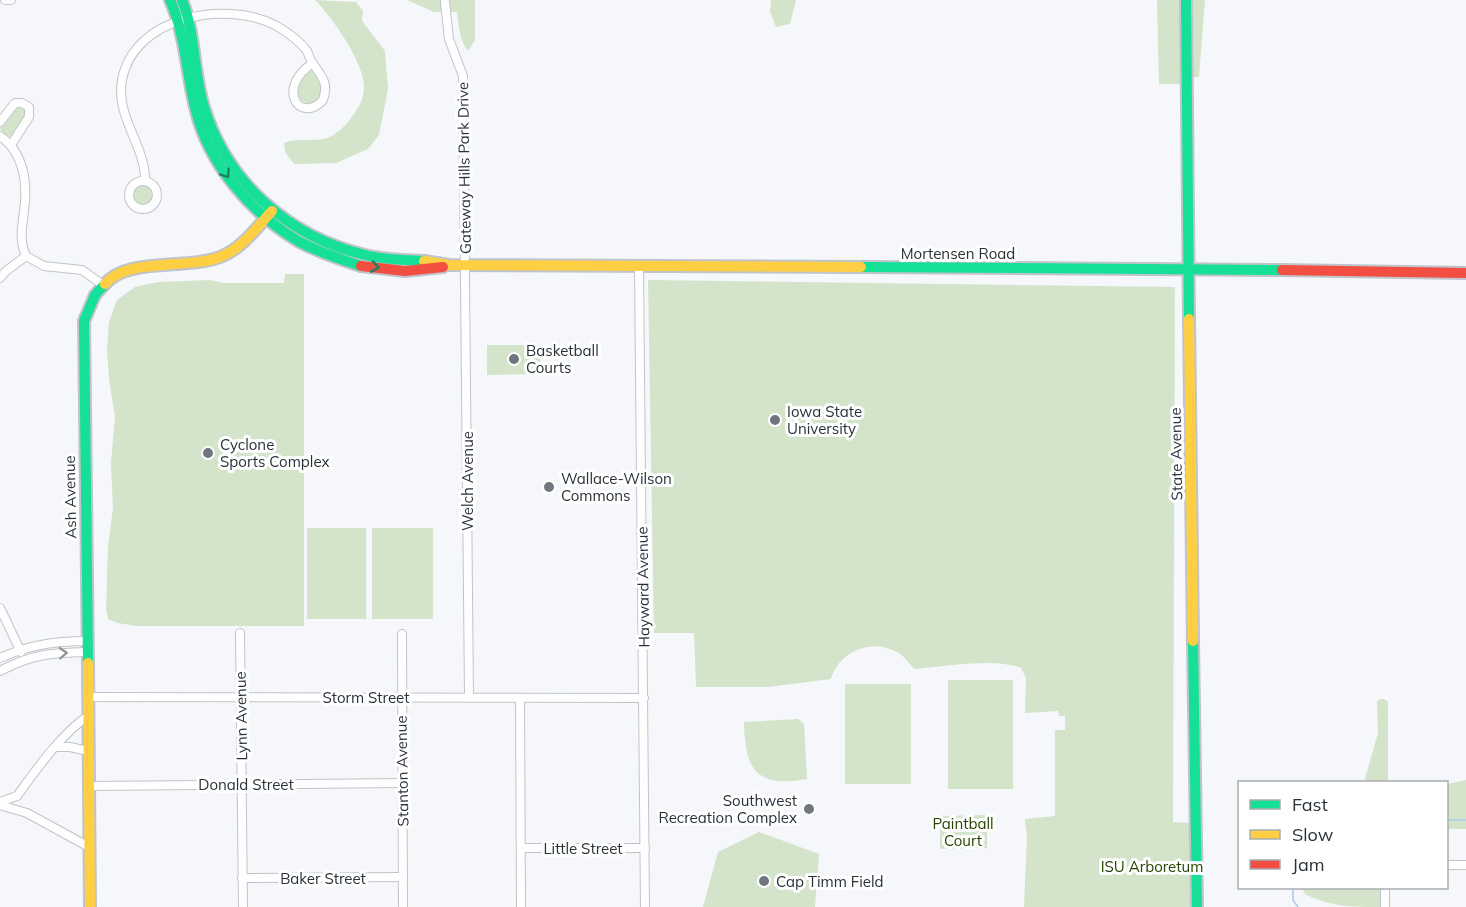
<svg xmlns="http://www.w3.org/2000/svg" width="1466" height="907" font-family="Mulish,sans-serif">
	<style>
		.green { fill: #d3e4ca }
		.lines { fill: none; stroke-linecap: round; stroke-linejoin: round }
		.stream { stroke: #a8c9ef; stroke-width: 1.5 }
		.street-casing { stroke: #c0c4ca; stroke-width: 10 }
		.fast-casing { stroke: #c0c4ca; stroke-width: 14 }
		.slow-casing { stroke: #c0c4ca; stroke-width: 14 }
		.jam-casing { stroke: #c0c4ca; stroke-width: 14 }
		.street { stroke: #fefefe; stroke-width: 8 }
		.fast { stroke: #16e098; stroke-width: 10 }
		.slow { stroke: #ffcf43; stroke-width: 10 }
		.jam { stroke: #f24e42; stroke-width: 10 }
		.oneway { stroke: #208064 }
		.oneway2 { stroke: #94989c }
		.poi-dot { fill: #70767d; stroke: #fff; stroke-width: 2 }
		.labels { text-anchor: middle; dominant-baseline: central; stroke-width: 6; stroke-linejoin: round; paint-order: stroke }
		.street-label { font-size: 15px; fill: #29313a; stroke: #fff }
		.poi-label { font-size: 15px; fill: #29313a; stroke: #fff; text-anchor: start }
		.park-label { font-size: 15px; fill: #264401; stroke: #fff }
	</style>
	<rect width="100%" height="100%" fill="#f5f7fa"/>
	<g class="green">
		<path d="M315,0L356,2L363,11L362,21L385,51L388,89L379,135L368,149L336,163L294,164L285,152L284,143C298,137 315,143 330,137C338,133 346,125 351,118C358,109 363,101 364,89C366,65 332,17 315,0Z"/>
		<path d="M407,0H475V40L468,51C459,40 459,25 457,12H434Z"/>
		<path d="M771,0H796L790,24L776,27L770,12Z"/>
		<path d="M1157,0H1182L1183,82L1181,84H1159Z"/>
		<path d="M1193,0H1205L1199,77H1193Z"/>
		<path d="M313,71C325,81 326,100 309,104C289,98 297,73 313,71Z"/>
		<path d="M15,106H23L28,113L14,136L11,137L1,131L0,128Z"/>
		<circle cx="143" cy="195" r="10"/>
		<path d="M285,274H304V626H138L117,623L108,619L106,609L108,547L113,508L111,463L115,417L109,380L107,350L109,322L117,300L135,287L158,282L210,280L224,283H284Z"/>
		<path d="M648,280L1175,287L1173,822L1191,823L1193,907H1024L1027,838L1025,819L1055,816V730H1065V716H1059L1058,711L1025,713L1026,678L1021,668C995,657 942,667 914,669C909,663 904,656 897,652C872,638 839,651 831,679L768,687H696L694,633H654Z"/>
		<path d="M487,345H540V374L487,375Z"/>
		<rect x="307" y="528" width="59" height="91"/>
		<rect x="372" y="528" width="61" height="91"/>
		<rect x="948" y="680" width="65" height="109"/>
		<rect x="845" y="684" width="66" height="100"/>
		<path d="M1380,699H1384L1388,702V782H1364L1378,733L1377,702Z"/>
		<path d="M798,719L804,724L807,779C756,788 745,770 744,722Z"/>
		<path d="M1466,780V829H1447V784Z"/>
		<path d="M987,815V848L940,849V816Z"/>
		<path d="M759,832L819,854L815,907H703L718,852Z"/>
		<path d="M1302,888H1381V907C1352,907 1331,907 1305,894Z"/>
	</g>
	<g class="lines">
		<g class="stream">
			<path d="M1446,820H1466"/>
			<path d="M1293,888V900L1298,907"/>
		</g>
		<defs>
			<g id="street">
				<path d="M5,0H11"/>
				<path d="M445,2L449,39L463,76L469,697"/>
				<path d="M0,122L15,103H22L29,107V117L11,145"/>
				<path d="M0,136C24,152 28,184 24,211C22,228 19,240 26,256L44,266L82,270L103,285"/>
				<path d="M145,181C146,146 115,117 122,80C134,16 225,0 275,25C287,32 299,40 307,51C309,55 310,60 313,64C322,77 329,83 323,100C300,125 275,88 313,63"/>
				<circle cx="143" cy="195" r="14"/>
				<path d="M639,266L645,907"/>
				<path d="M0,278L6,271L26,256"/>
				<path d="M0,608L21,652"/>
				<path d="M240,633L243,907"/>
				<path d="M402,634L403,907"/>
				<path d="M0,658C29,645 55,641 87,641"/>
				<path d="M0,671C32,654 51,653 87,652"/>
				<path d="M88,697L644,698"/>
				<path d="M520,698L521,907"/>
				<path d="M56,747H70L88,751"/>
				<path d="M89,786L402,783"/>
				<path d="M17,796C36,770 61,734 88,716"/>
				<path d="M0,802L17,796"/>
				<path d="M0,805L27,813L89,847"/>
				<path d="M521,848H645"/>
				<path d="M1446,865H1466"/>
				<path d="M242,878L403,877"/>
				<path d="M1385,907V888"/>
			</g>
			<g id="fast">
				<path d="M170,0C186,36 186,73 196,111C209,164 251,213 298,241C318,252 339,259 361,266"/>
				<path d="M182,0C196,35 193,72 204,107C227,183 289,237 365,255C384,260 404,260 424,261"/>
				<path d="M1186,0L1189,319"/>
				<path d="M861,267L1282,270"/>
				<path d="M1193,641L1197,907"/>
				<path d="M88,663L84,321L95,295L105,284"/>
			</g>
			<g id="slow">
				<path d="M424,261L449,265L861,267"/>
				<path d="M105,284C128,257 186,270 220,257C242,249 257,227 272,211"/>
				<path d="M1189,319L1193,641"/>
				<path d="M88,663L90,907"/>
			</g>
			<g id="jam">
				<path d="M361,266L405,271L443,267"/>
				<path d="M1282,270L1466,273"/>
			</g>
		</defs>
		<use href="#street" class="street-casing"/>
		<use href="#fast" class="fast-casing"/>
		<use href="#slow" class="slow-casing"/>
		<use href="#jam" class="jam-casing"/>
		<use href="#street" class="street"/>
		<use href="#fast" class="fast"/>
		<use href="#slow" class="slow"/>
		<use href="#jam" class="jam"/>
	</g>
	<defs><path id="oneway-chevron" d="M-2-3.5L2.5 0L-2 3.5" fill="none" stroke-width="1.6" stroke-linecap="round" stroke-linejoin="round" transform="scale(1.5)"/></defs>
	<g class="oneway">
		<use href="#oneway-chevron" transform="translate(226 174) rotate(56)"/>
		<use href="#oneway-chevron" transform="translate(375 267) rotate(9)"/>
	</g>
	<use class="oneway2" href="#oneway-chevron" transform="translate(63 653) rotate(-3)"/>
	<g class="poi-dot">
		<circle cx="514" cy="359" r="6"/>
		<circle cx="775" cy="420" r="6"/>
		<circle cx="208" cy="453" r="6"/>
		<circle cx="549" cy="487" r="6"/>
		<circle cx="809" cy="809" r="6"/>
		<circle cx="764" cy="881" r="6"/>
	</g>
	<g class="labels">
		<g class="street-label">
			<text transform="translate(464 168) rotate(-91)">Gateway Hills Park Drive</text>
			<text x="958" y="253">Mortensen Road</text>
			<text transform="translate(1176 454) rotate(-91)">State Avenue</text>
			<text transform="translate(467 481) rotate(-90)">Welch Avenue</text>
			<text transform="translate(70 497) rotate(-91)">Ash Avenue</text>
			<text transform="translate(643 587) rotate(-91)">Hayward Avenue</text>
			<text x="366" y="697">Storm Street</text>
			<text transform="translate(241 716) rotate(-91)">Lynn Avenue</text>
			<text transform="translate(402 771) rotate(-91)">Stanton Avenue</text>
			<text x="246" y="784">Donald Street</text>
			<text x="583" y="848">Little Street</text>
			<text x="323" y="878">Baker Street</text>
		</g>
		<g class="poi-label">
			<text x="526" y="350">Basketball<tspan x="526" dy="17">Courts</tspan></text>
			<text x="787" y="411">Iowa State<tspan x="787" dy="17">University</tspan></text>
			<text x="220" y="444">Cyclone<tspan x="220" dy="17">Sports Complex</tspan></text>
			<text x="561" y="478">Wallace-Wilson<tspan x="561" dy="17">Commons</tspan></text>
			<text x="797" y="800" text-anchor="end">Southwest<tspan x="797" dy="17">Recreation Complex</tspan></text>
			<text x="776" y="881">Cap Timm Field</text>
		</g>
		<g class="park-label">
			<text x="963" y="823">Paintball<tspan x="963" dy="17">Court</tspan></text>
			<text x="1152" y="866">ISU Arboretum</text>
		</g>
	</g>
	<rect x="1238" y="781" width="210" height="108" fill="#ffffff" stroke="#a9adb0" stroke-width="1.5"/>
	<rect x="1250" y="800" width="30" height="9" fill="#16e098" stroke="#a9adb0" stroke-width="1.5"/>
	<text x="1292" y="811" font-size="18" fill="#29313a">Fast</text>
	<rect x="1250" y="830" width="30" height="9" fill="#ffcf43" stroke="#a9adb0" stroke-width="1.5"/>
	<text x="1292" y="841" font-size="18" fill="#29313a">Slow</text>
	<rect x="1250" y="860" width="30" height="9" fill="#f24e42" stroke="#a9adb0" stroke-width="1.5"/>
	<text x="1292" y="871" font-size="18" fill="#29313a">Jam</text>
</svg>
